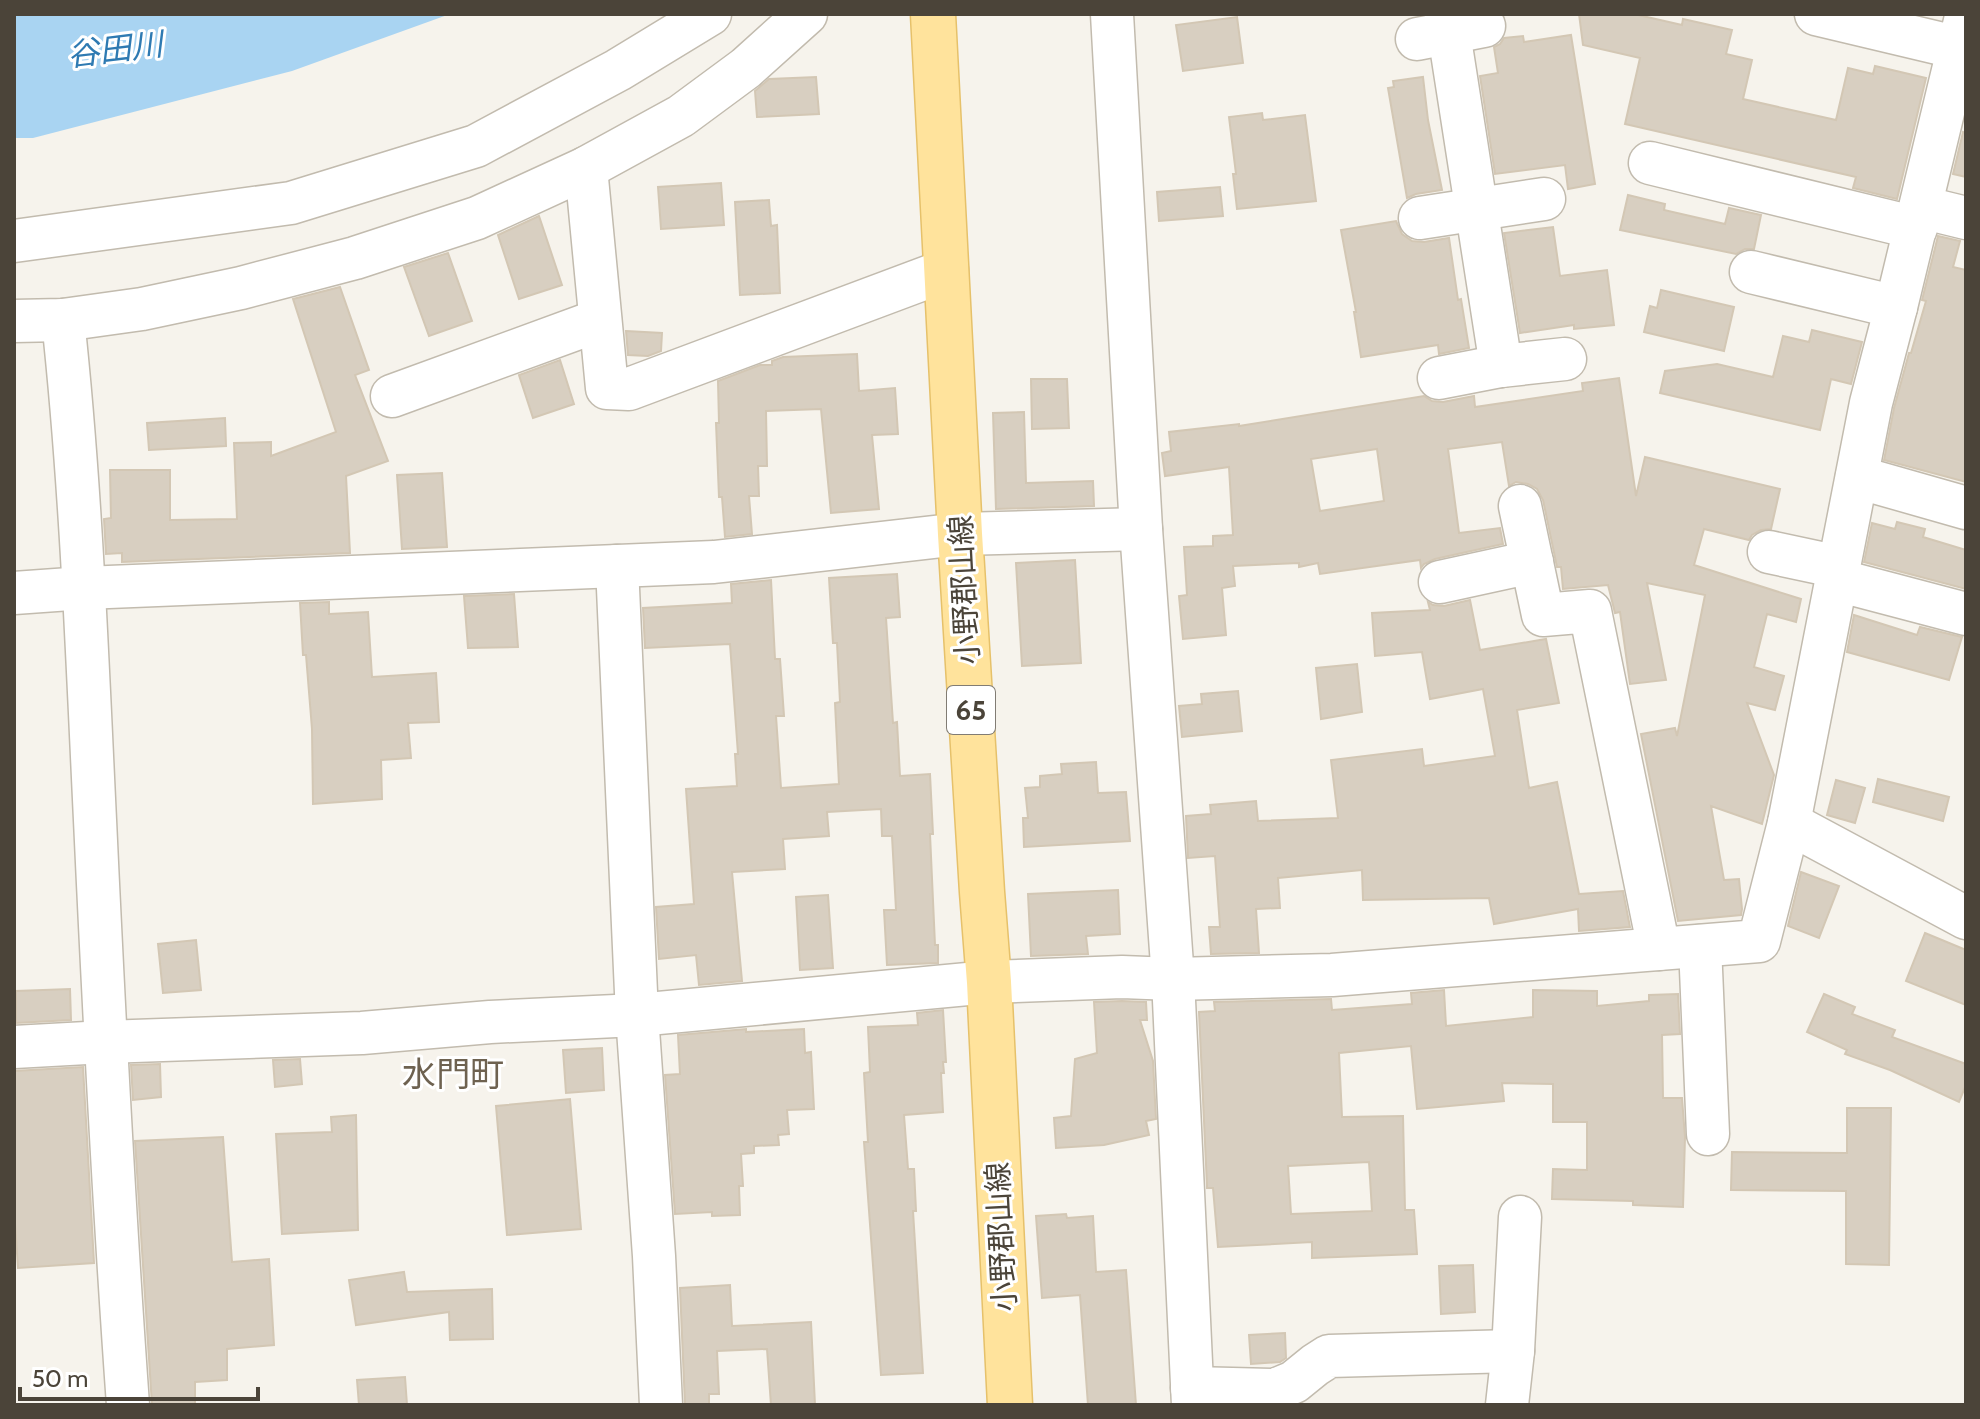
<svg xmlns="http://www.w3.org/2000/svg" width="1980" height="1419" font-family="Cabin,'Noto Sans JP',sans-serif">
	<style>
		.water { fill: #a9d4f2 }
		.building { fill: #d8cfc1; stroke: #d3c7b4; stroke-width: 2; fill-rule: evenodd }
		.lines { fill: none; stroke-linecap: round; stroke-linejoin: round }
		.minor-casing { stroke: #c2bbae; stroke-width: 45 }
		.major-casing { stroke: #e6c16a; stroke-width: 47 }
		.minor { stroke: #fff; stroke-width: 42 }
		.major { stroke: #ffe39c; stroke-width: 44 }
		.labels { text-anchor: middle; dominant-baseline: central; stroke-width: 6; stroke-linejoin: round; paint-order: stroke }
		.shield { fill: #fff; stroke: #817c74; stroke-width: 2 }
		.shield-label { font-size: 28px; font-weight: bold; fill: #4b4439 }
		.street-label { font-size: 30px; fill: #4b4439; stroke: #fff }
		.water-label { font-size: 32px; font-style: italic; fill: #2e7ab2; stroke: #fff }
		.quarter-label { font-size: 34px; fill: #6e6250; stroke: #fff }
	</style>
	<rect width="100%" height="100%" fill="#f6f3ec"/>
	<path class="water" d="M14,14H450L292,71L33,138H14Z"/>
	<g class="building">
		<path d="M1579,14H1634L1682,25L1683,19L1732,30L1726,54L1752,60L1743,99L1836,120L1848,68L1873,74L1875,66L1926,78L1897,199L1853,188L1856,177L1625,124L1640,58L1583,45Z"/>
		<path d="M1237,17L1243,63L1183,71L1176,25Z"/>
		<path d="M1571,35L1595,184L1568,189L1565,165L1495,174L1480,76L1498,73L1494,47L1500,44L1504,38L1523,36L1524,42Z"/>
		<path d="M816,77L819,114L757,117L755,91L769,79Z"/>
		<path d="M1423,77L1428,120L1442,190L1416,194L1407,198L1388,88L1394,87L1393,81Z"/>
		<path d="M1262,113L1263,120L1305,115L1316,201L1237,209L1233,174H1236L1229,117Z"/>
		<path d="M1963,132L1966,133V177L1953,174Z"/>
		<path d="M721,183L724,225L661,229L658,187Z"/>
		<path d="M1220,187L1223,216L1159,221L1157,192Z"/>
		<path d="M1628,195L1665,204L1664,210L1725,224L1729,208L1761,215L1754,249H1745L1736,254L1620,230Z"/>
		<path d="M769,200L771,226L777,225L780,293L740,295L735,202Z"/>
		<path d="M539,216L562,285L519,299L498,235Z"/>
		<path d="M1396,221L1402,234L1412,241L1424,242L1449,238L1458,300L1461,299L1469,348L1439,354L1438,345L1361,357L1354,312H1356L1341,230Z"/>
		<path d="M1553,227L1560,276L1607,270L1614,325L1574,329V325L1520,333L1504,233Z"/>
		<path d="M1938,236L1960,241L1953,267L1966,270V482L1884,460L1894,408L1909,353H1911L1926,301L1922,300Z"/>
		<path d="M448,253L472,321L429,336L404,267Z"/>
		<path d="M340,287L369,370L355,375L388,461L346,476L350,553L122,562V553L106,554L104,519L111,518L110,470H170V520L237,519L234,443L271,442V456L336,432L293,299Z"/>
		<path d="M1661,290L1734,307L1724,351L1644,332L1650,306L1657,308Z"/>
		<path d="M1812,330L1862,342L1851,384L1831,379L1820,430L1660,393L1665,371L1717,364L1773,377L1783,336L1809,342Z"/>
		<path d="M626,331L662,333L661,351L648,356L628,355Z"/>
		<path d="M857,354L859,391L895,388L898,434L872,435L879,509L831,513L821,409L766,411L767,466H758L759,496H749L752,534L725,537L722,497H719L716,423H719L718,381L760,365H772V361L783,357Z"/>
		<path d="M560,360L574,404L533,418L519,375Z"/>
		<path d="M1619,378L1636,496L1645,457L1780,489L1771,529L1761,530L1752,535L1749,540L1704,529L1694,565L1801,599L1796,622L1767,614L1754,667L1784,676L1775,710L1747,703L1774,775L1762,824L1711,806L1724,880L1739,879L1742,909L1741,915L1678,921L1641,734L1675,728L1677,736L1705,595L1647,583L1666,680L1630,684L1620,612L1615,613L1608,585L1563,589L1561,567H1557L1543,500L1537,489L1528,484L1516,482L1509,486L1502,442L1448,449L1459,533L1500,528L1503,544L1435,559L1424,564L1421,568L1420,560L1320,574L1318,563L1299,567V563L1233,566L1235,586L1222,588L1226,635L1183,639L1179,596L1187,595L1184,547L1213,546V536L1233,535L1229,467L1165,476L1162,453L1171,451L1169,432L1239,424V426L1424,396L1432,401L1443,402L1474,396L1475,407L1583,391L1582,383ZM1377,449L1384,501L1320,511L1311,459Z"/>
		<path d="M1031,379H1067L1069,428L1032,429Z"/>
		<path d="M1024,412L1026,483L1093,481L1094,506L996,509L993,413Z"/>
		<path d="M225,418L226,446L149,450L147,423Z"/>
		<path d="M442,473L447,547L402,549L397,475Z"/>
		<path d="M1897,522L1925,529L1923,537L1966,550V589L1864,562L1872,523L1895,529Z"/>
		<path d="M1075,560L1081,663L1022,666L1016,563Z"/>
		<path d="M897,574L900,617L886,618L893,723L897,722L900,776L930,774L933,834H930L935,945H938V963L887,965L884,910H896L892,836H882L881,809L827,812L829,836L783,839L785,869L732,872L742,981L699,985L696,955L659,959L656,907L694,904L686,789L737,786L735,754H738L730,644L645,648L643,608L732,603L731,584L771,580L775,659H780L784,716H776L781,788L839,784L835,703L840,702L837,643H833L829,578Z"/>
		<path d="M514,594L518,647L468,648L464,596Z"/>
		<path d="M1470,600L1480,650L1546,639L1559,703L1517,710L1529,788L1557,782L1579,894L1623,891L1630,927L1579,931L1578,909L1494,924L1489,898L1363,900L1362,870L1278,878L1280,908L1256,909L1259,953L1211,954L1209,927H1220L1215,856L1188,858L1186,816L1211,814L1210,805L1256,801L1258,821L1338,818L1331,760L1422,749L1424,766L1495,756L1483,689L1430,699L1422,652L1375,656L1372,613L1430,610L1428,602L1433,605L1444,606Z"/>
		<path d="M329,602V614L368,612L372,677L436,673L439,722L408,723L411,758L381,760L382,799L313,804L312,729L306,655H303L300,603Z"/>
		<path d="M1854,615L1917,635L1920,627L1962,637L1949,680L1847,652Z"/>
		<path d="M1357,664L1362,712L1321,719L1316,668Z"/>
		<path d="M1238,691L1242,731L1182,737L1179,706L1202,704L1201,694Z"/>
		<path d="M1096,762L1098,793L1126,792L1130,841L1024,847L1023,818H1028L1025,788L1040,787V776L1062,774L1061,764Z"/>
		<path d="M1878,779L1949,797L1943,821L1873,802Z"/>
		<path d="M1836,780L1865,788L1855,823L1827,815Z"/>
		<path d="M1801,872L1839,886L1819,938L1788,926Z"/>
		<path d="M1118,890L1120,934L1086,936L1088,954L1031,956L1028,894Z"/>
		<path d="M828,895L833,968L800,970L796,897Z"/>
		<path d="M1925,933L1966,950V1005L1906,981Z"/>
		<path d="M196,940L201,990L163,993L158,944Z"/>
		<path d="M70,989L71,1020L16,1023V991Z"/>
		<path d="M1444,990L1446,1026L1533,1017V990L1597,991V1006L1649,1001V995L1678,994L1680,1034L1662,1035L1663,1098H1682L1685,1137L1683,1207L1633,1205V1201L1552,1199L1553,1169L1587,1170V1122H1553V1084L1502,1083L1504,1101L1417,1109L1411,1046L1339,1053L1342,1117L1403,1116L1405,1210H1414L1417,1254L1312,1258V1242L1218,1247L1213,1188H1207V1186L1199,1012L1215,1011L1214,1002L1331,999L1332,1010L1412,1004L1411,993ZM1369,1162L1372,1211L1291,1214L1288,1166Z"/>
		<path d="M1824,994L1855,1007L1852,1014L1895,1030L1892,1037L1966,1064V1085L1959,1102L1890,1070L1845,1054L1847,1050L1807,1032Z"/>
		<path d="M1122,1001L1146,1002L1147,1020H1140L1153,1061L1156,1119L1146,1121L1149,1135L1104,1145L1056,1148L1054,1118L1071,1116L1075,1059L1097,1053L1094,1002Z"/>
		<path d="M943,1010L946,1062H943L944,1073H941L943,1112L904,1115L908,1169H914L916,1211H913L923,1373L881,1375L864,1142H868L864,1073L870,1072L868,1027L918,1025L917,1013Z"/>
		<path d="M746,1029V1032L804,1029L805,1053L811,1052L814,1109L787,1110L789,1134L778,1135L779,1145L754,1146V1153L741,1154L743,1186H739L740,1215L712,1216V1212L675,1214L665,1075L680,1074L678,1035Z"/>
		<path d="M602,1048L604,1090L566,1093L563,1050Z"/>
		<path d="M300,1059L302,1084L275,1087L273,1060Z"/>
		<path d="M160,1064L161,1097L133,1100L131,1065Z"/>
		<path d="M83,1067L94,1263L18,1268L14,1209V1071Z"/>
		<path d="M570,1099L581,1229L507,1235L496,1106Z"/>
		<path d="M1847,1108H1891L1889,1265L1846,1264V1191L1731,1190L1732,1152L1847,1153Z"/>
		<path d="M356,1115L358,1230L282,1234L276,1134L332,1132L331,1117Z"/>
		<path d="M223,1137L232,1262L269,1259L274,1345L227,1349V1380L195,1382V1405H152L135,1141Z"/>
		<path d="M1066,1214L1067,1218L1093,1216L1096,1272L1126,1270L1136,1405H1088L1080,1295L1042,1298L1036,1216Z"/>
		<path d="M1473,1265L1475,1312L1441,1314L1439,1266Z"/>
		<path d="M404,1272L407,1292L492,1289L493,1339L450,1340L449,1312L356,1325L349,1280Z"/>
		<path d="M730,1285L732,1326L811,1322L815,1405H771L767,1349L717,1351L719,1394H709V1405H685L680,1288Z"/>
		<path d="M1285,1333L1286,1358L1280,1362L1251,1364L1249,1335Z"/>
		<path d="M405,1377L407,1405H359L357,1380Z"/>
	</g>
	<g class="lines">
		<defs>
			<g id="minor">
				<path d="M1112,14L1141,529L1173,979L1193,1405"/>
				<path d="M1446,14L1501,366"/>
				<path d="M1816,14L1959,48"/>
				<path d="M1417,39L1484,26"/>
				<path d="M1650,163L1916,228"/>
				<path d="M586,168L607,388L629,389L947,270"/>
				<path d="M1921,207L1966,218"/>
				<path d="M1420,218L1544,199"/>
				<path d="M14,241L291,203L476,146L618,70L710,14"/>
				<path d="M1751,272L1896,307"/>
				<path d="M63,320C81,486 87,653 95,820C104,1015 114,1210 128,1405"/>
				<path d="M14,321L63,320L142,309L241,288L355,258L477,218L586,168L681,116L746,68L806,14"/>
				<path d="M1439,378L1501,366L1565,359"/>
				<path d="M392,396L600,320"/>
				<path d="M1857,477L1966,508"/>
				<path d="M1520,506L1543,615L1590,611L1659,949"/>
				<path d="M1769,552L1839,567"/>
				<path d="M617,566L637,1015L654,1256L661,1405"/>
				<path d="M1837,580L1966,614"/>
				<path d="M1440,582L1532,562"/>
				<path d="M14,593L84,588L714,562L960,534L1141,529"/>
				<path d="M1789,823L1966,918"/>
				<path d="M1700,946L1708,1134"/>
				<path d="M14,1047L105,1042L362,1033L490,1022L637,1015L989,982L1122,977L1173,979L1332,975L1759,941L1789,823L1871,403L1896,307L1966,17"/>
				<path d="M1192,1388L1275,1390L1294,1382L1315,1365L1329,1356L1513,1351"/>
				<path d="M1507,1405L1513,1351L1520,1217"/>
			</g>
			<path id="major" d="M933,14L960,534L982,892L989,982L1010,1405"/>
		</defs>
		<use href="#minor" class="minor-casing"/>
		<use href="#major" class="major-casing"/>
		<use href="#minor" class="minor"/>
		<use href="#major" class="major"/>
	</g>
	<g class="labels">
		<rect class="shield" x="947" y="686" width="48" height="48" rx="6"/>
		<g class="shield-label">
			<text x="971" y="710">65</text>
		</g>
		<g class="street-label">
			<text transform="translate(964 590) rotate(-93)">小野郡山線</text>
			<text transform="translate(1001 1237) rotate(-93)">小野郡山線</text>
		</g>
		<g class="water-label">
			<text transform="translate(115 49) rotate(-7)">谷田川</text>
		</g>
		<g class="quarter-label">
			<text x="453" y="1074">水門町</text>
		</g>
	</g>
	<rect width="1980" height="1419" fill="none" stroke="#4b4439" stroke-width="32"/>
	<path d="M20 1387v12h238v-12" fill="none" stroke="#4b4439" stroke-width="4"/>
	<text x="32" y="1387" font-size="24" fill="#4b4439" stroke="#ffffff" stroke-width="6" paint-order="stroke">50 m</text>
</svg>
